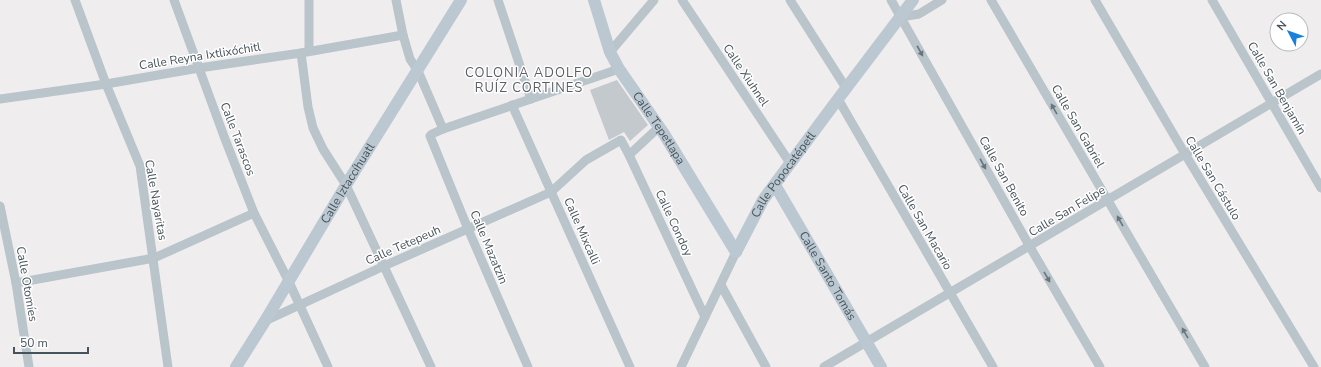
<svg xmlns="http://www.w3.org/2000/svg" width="1321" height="367" font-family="'Nunito Sans',sans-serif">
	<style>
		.building { fill: #c4c9cd }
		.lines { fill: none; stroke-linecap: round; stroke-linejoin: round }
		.street { stroke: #b9c4cb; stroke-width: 9 }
		.secondary { stroke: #bbc8d2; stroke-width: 12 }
		.oneway { fill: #68757d }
		.labels { text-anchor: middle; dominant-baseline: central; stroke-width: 3; stroke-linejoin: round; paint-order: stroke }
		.street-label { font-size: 12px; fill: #46535b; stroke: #fff }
		.neighbourhood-label { font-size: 13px; letter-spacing: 1px; fill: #5a5f63; stroke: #fff }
	</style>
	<rect width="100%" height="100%" fill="#f0edee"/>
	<path class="building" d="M617,80L648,125L630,141L624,132L609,140L590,90Z"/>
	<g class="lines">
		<g class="street">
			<path d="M75,0L106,84L140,166L168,367"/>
			<path d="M174,0L225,139L254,213L289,282L328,367"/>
			<path d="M309,0V51"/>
			<path d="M396,0L403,35L410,59L418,71L443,129"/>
			<path d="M498,0L531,99"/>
			<path d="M682,0L790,163"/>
			<path d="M790,0L846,88"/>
			<path d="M891,0L1030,247L1100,367"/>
			<path d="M991,0L1205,367"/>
			<path d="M1095,0L1185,154L1314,367"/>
			<path d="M1212,0L1321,188"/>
			<path d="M901,17L919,14L942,0"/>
			<path d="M610,52L654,0"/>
			<path d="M301,53L308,107L313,128L323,149L346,185L431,367"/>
			<path d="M0,99L106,84L199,68L301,53L403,35"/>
			<path d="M838,99L993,367"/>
			<path d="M512,105L630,367"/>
			<path d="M629,155L659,127"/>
			<path d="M0,206L16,283L29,367"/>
			<path d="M16,283L154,258L254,213"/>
			<path d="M721,285L766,367"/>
			<path d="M265,321L384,266L551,192L586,160L621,140L629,155L705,317"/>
			<path d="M528,367L468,229L430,136L432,134L443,129L619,69"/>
			<path d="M681,367L736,252"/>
			<path d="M824,367L1321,74"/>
		</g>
		<g class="secondary">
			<path id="s1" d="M594,0L610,52L619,69L664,134L736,252"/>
			<path id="s2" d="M775,185L881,367"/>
			<path id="s3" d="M736,252L763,200L838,99L913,0"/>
			<path id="s4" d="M236,367L265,321L346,185L461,0"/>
		</g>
	</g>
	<defs><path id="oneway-solid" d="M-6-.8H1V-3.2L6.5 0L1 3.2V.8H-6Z"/></defs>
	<g class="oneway">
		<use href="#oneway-solid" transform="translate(920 51) rotate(61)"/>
		<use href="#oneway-solid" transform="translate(1054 109) rotate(-120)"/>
		<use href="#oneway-solid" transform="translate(983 164) rotate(61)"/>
		<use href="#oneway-solid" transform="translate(1120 221) rotate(-120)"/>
		<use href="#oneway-solid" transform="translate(1047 277) rotate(60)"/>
		<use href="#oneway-solid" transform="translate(1185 333) rotate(-120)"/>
	</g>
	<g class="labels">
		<g class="street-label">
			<text transform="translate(200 56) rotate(-9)">Calle Reyna Ixtlixóchitl</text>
			<text transform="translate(746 75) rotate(56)">Calle Xiuhnel</text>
			<text transform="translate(1277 88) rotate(60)">Calle San Benjamín</text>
			<text transform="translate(1078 126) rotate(60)">Calle San Gabriel</text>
			<text stroke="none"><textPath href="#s1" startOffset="145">Calle Tepetlapa</textPath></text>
			<text transform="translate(238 139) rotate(69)">Calle Tarascos</text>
			<text stroke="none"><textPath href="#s3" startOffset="91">Calle Popocatépetl</textPath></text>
			<text transform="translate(1004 176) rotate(61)">Calle San Benito</text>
			<text transform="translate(1213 178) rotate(59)">Calle San Cástulo</text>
			<text stroke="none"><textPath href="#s4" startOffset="215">Calle Iztaccíhuatl</textPath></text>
			<text transform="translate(156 200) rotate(80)">Calle Nayaritas</text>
			<text transform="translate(1067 211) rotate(-31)">Calle San Felipe</text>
			<text transform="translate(674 223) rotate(65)">Calle Condoy</text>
			<text transform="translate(925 227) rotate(60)">Calle San Macario</text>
			<text transform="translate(582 231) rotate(66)">Calle Mixcalli</text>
			<text transform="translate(403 245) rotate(-24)">Calle Tetepeuh</text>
			<text transform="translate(489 247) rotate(67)">Calle Mazatzin</text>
			<text stroke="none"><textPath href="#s2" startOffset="105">Calle Santo Tomás</textPath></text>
			<text transform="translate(27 284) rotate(80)">Calle Otomíes</text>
		</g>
		<g class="neighbourhood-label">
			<text x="529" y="73">COLONIA ADOLFO<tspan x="529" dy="15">RUÍZ CORTINES</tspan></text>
		</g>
	</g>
	<g transform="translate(1289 32) rotate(311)"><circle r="19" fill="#ffffff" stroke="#b5babd"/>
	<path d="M0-3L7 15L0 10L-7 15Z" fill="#1980de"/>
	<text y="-6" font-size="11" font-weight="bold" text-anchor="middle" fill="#46535b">N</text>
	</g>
	<path d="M14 347v6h74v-6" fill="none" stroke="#46535b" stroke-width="2"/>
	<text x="20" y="347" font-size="12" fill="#46535b" stroke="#ffffff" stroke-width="3" paint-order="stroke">50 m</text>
</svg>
